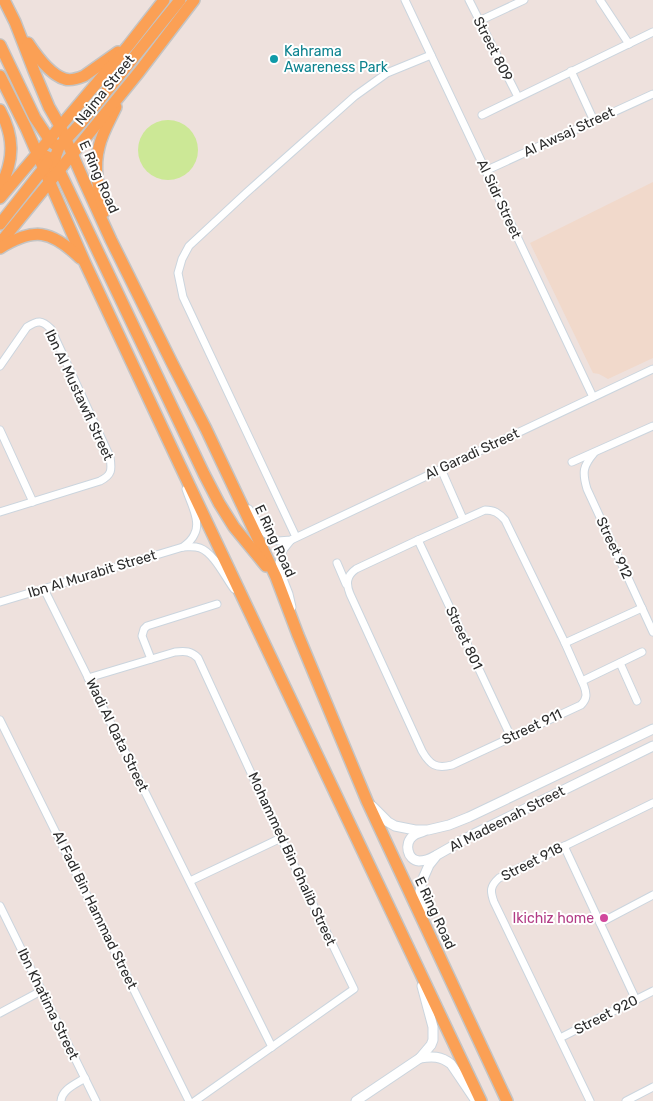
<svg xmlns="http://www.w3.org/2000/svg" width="653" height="1101" font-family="Rubik,sans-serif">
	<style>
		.education { fill: #f1d9cb }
		.green { fill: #cce896 }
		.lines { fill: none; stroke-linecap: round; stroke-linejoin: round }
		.minor-casing { stroke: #cbd5de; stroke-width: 9 }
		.tertiary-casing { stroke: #cbd5de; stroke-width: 11 }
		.primary-casing { stroke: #c4c4c4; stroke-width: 14 }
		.minor { stroke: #fff; stroke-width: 7 }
		.tertiary { stroke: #fff; stroke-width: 9 }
		.primary { stroke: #fba055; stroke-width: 11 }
		.culture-dot { fill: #0f9aa8; stroke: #fff; stroke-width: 2 }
		.hotel-dot { fill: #d1479c; stroke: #fff; stroke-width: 2 }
		.labels { text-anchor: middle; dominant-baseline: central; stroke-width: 4; stroke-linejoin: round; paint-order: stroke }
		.street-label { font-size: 14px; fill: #2c2c2c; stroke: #fff }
		.culture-label { font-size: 14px; fill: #0d838f; stroke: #fff; text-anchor: start }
		.hotel-label { font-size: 14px; fill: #b23c85; stroke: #fff; text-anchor: end }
	</style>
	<rect width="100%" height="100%" fill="#eee1dd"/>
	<path class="education" d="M653,182V358L608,379L599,374L593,373L530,243Z"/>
	<circle class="green" cx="168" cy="150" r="30"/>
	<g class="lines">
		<defs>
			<g id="minor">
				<path d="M405,0L593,397"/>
				<path d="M469,0L518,97"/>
				<path d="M600,0L629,44"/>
				<path d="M479,21L524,0"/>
				<path d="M571,71L594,121"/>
				<path d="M482,115L653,32"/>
				<path d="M485,171L653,94"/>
				<path d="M0,366L27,327C38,320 42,320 51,329L110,457C112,470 112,475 100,481L0,512"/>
				<path d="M0,430L33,502"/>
				<path d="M594,453C583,466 582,472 587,489L653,632"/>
				<path d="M572,462L653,426"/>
				<path d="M441,469L463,519"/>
				<path d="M249,509L266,534L278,541L291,540L653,369"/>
				<path d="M485,510C494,510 499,513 505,520L565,643L584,686C587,694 587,699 581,705L452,765C436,769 430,765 422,751L350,594C346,584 346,576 356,569L418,540Z"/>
				<path d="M296,537L183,297L178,273L182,259L189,246L246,193L355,96L387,73L431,55"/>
				<path d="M291,540L283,550L279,562L282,576L289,594L292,607"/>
				<path d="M418,540L511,737"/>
				<path d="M183,547C187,544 192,540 194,535C202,522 190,502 186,489"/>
				<path d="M337,563L346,584"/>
				<path d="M44,589L272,1047"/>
				<path d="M0,602L183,547C189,547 194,546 200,548C214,553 225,577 234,589"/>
				<path d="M565,643L642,608"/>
				<path d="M151,659L142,636L144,629L147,626L217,604"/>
				<path d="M620,663L637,701"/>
				<path d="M88,678L175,652C186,651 191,651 198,658L281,838L354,989L195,1101"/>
				<path d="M582,681L642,652"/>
				<path d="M0,720L189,1101"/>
				<path d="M564,846L636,1000"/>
				<path d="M190,881L281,838"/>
				<path d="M0,906L96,1101"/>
				<path d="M600,923L653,895"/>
				<path d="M0,1013L41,991"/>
				<path d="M560,1038L653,991"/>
				<path d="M61,1101C62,1089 76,1084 85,1078"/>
				<path d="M590,1101L494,902C490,891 490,886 499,878L653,803"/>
				<path d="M626,1101L653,1087"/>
			</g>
			<g id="tertiary">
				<path d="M372,806L388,822L395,826L415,830H428L449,825L469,817L653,729"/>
				<path d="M424,831C420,833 416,833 413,836C404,843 407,860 419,861C425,861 430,859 435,856"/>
				<path d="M423,915L420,900V891L422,881L429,865L437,855L474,834L653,746"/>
				<path d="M420,1058C432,1056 441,1056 451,1064L476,1101"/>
				<path d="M356,1101L420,1058L431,1045L433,1040V1027L422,986"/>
			</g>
			<g id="primary">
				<path d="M4,0L15,22L34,71L49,107L60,126L84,181L111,240L172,363L206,429L276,577L298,635L367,801L507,1101"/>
				<path d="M28,43C36,55 50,75 65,79C71,81 79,78 84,76L118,52"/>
				<path d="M0,45L35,118L49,139L54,144"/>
				<path d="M0,76L26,128L85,263L176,457L481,1101"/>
				<path d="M0,110C14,136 15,160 0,187"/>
				<path d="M38,153C50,157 53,159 59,170L204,474L219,503L234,527L266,566"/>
				<path d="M54,167L56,155L59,147L81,123L180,0"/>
				<path d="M0,198L128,46L164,0"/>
				<path d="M104,212C99,190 93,170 99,147C102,133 110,120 116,107"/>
				<path d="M0,224L44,168L47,163"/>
				<path d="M0,243L139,72L194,0"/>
				<path d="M0,248C34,227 51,230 80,258"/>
			</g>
		</defs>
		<use href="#minor" class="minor-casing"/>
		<use href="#tertiary" class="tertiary-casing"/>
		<use href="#primary" class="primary-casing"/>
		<use href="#minor" class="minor"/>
		<use href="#tertiary" class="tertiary"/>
		<use href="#primary" class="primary"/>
	</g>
	<circle class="culture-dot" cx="274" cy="59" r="5"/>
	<circle class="hotel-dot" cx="604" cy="918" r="5"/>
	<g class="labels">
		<g class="street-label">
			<text transform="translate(493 49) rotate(63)">Street 809</text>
			<text transform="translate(105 90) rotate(-51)">Najma Street</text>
			<text transform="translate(569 132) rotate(-25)">Al Awsaj Street</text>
			<text transform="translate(99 177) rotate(66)">E Ring Road</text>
			<text transform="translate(499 199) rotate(65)">Al Sidr Street</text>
			<text transform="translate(79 395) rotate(65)">Ibn Al Mustawfi Street</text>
			<text transform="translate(472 454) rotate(-25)">Al Garadi Street</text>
			<text transform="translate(275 541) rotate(65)">E Ring Road</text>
			<text transform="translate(614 548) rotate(65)">Street 912</text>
			<text transform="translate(92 574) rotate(-17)">Ibn Al Murabit Street</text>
			<text transform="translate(464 638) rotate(65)">Street 801</text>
			<text transform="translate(532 727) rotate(-25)">Street 911</text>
			<text transform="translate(117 735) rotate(64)">Wadi Al Qata Street</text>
			<text transform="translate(507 819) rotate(-27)">Al Madeenah Street</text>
			<text transform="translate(292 859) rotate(65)">Mohammed Bin Ghalib Street</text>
			<text transform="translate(532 862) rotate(-27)">Street 918</text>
			<text transform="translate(95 910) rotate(64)">Al Fadl Bin Hammad Street</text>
			<text transform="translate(435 913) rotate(65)">E Ring Road</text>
			<text transform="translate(48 1004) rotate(64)">Ibn Khatima Street</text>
			<text transform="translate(606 1015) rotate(-27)">Street 920</text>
		</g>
		<g class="culture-label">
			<text x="284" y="51">Kahrama<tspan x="284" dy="16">Awareness Park</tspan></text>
		</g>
		<g class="hotel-label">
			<text x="594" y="918">Ikichiz home</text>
		</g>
	</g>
</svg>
